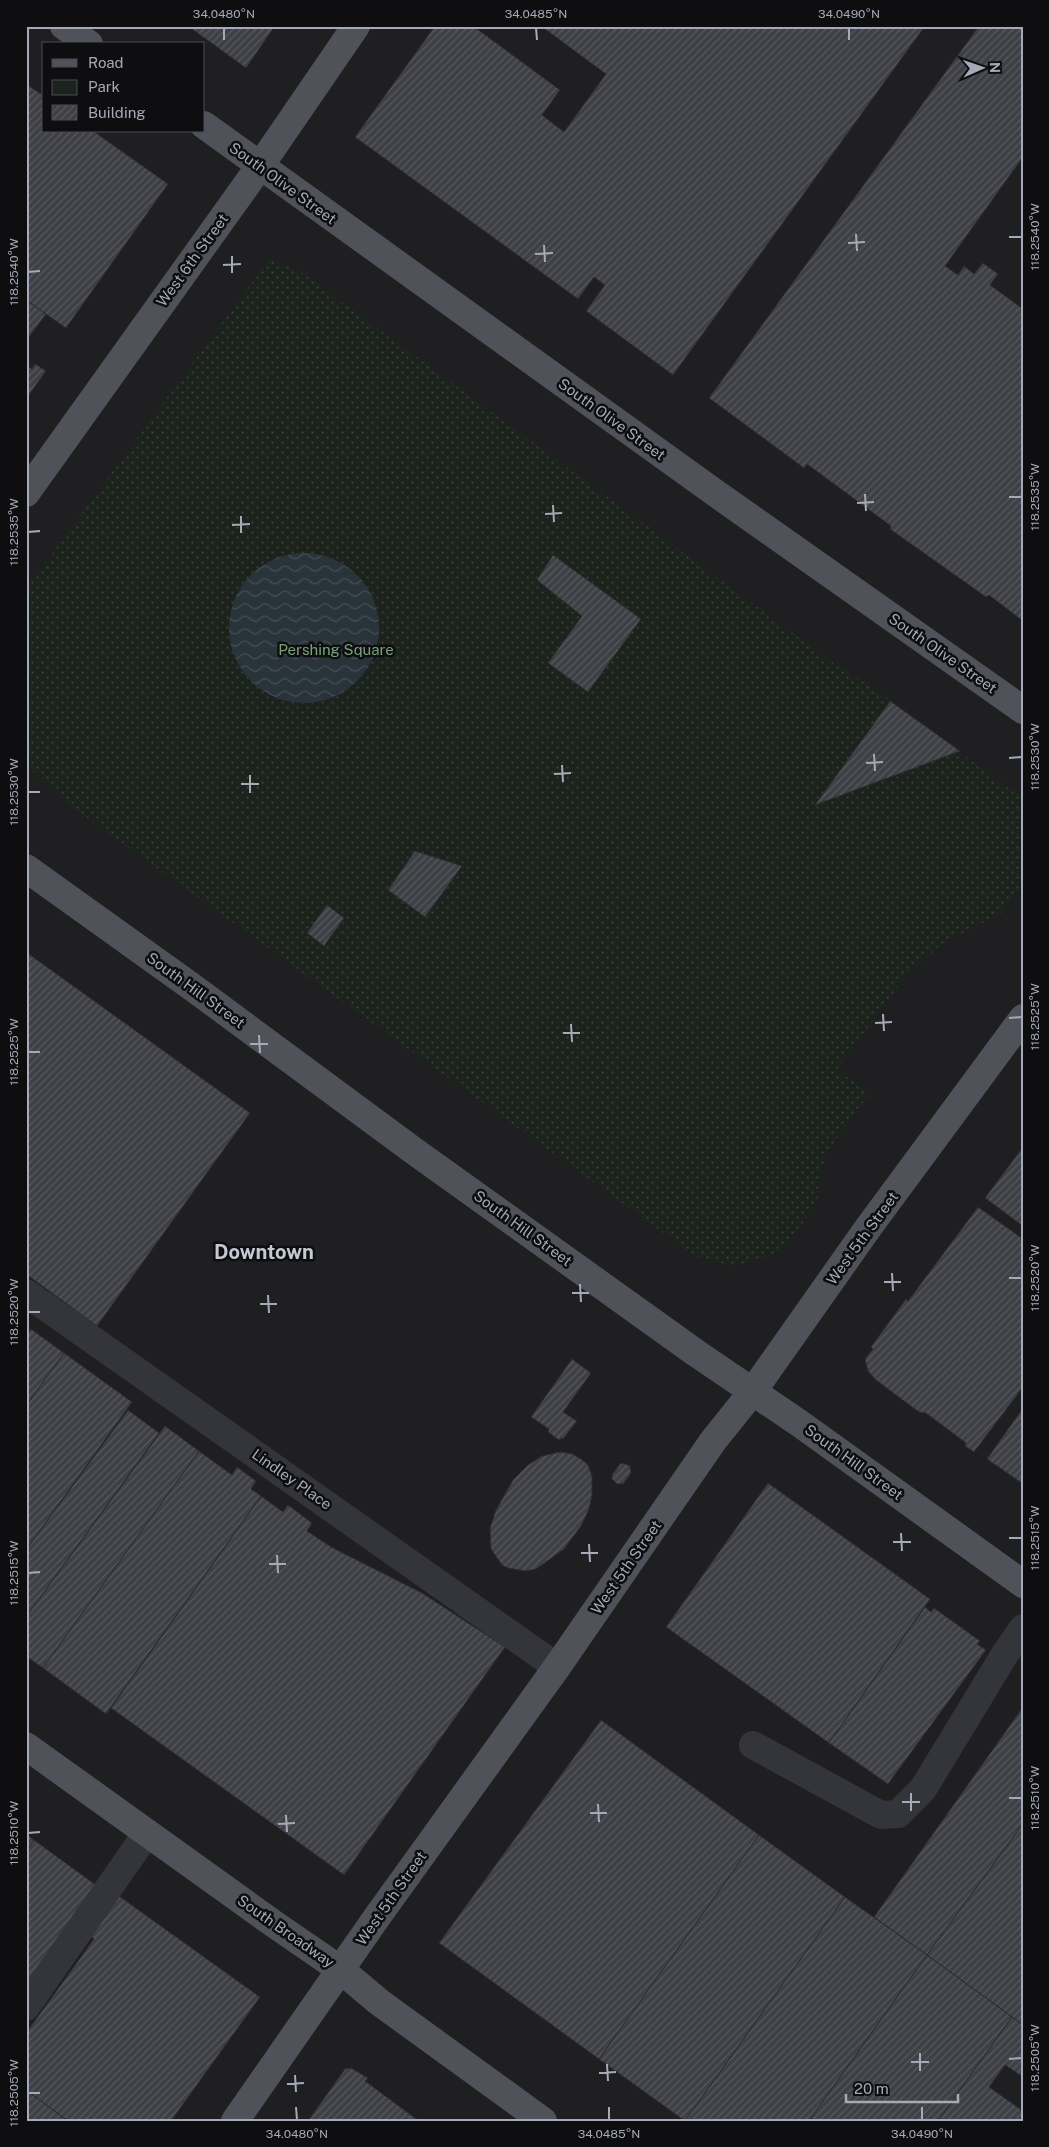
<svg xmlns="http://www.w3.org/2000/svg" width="1049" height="2147" font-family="'Public Sans',sans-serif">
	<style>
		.built { fill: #1f1f22; fill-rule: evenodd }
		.green { fill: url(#green-dots) }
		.water { fill: url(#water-waves) }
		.building { fill: url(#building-hatch); stroke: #2d2d31 }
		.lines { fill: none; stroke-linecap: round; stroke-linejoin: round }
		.minor { stroke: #34353a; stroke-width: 28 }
		.major { stroke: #50525a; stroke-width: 28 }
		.ticks { fill: none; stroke: #a4aab7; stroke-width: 2 }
		.labels { text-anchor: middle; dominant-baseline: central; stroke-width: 5; stroke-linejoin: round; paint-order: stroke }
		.street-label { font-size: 15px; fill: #a4aab7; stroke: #0e0e10 }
		.park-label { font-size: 15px; fill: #79a37a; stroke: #0e0e10 }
		.district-label { font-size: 20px; font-weight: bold; fill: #c5c9d2; stroke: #0e0e10 }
		.neatline { fill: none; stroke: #a4aab7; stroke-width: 2 }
		.ticks-label { font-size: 12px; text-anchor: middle; fill: #a4aab7 }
	</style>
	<defs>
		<pattern id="green-dots" width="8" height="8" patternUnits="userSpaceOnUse" patternTransform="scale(1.25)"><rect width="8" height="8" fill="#1b231c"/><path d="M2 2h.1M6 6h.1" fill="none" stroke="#39403b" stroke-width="1.8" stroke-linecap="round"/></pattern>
		<pattern id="water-waves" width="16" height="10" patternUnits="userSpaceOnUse" patternTransform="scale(1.25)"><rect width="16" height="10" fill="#29333a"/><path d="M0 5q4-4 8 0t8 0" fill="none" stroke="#454e54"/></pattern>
		<pattern id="building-hatch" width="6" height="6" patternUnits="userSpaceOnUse" patternTransform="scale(1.25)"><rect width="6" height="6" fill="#3f4045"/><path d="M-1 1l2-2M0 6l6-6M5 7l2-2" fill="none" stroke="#58595e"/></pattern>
	</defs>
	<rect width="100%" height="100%" fill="#131315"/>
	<path class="built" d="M26,26H1023V2121H26ZM44,44H204V131H44Z"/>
	<path class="green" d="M269,259L297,269L835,664L878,691L1023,799V883L1001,914L943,943L905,977L837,1070L870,1093L830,1148L821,1170L817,1204L786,1245L771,1256L733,1266L697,1257L72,807L26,766V589Z"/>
	<circle class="water" cx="304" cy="628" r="75"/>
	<g class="building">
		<path d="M188,26H275L246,68Z"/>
		<path d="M435,26H473L560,90L542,115L564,132L606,74L541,26H925L673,375L586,311L605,285L594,277L578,299L355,137Z"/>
		<path d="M979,26H1023V157L945,266L958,275L964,266L974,274L983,263L998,274L990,285L1023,309V621L989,595L986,597L890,529L891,526L807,464L804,468L709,398Z"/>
		<path d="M26,84L44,96V131H93L168,184L66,328L26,300Z"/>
		<path d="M26,300L46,314L26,341Z"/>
		<path d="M35,364L46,371L26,399V365L32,369Z"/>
		<path d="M553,555L641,619L588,692L548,663L582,616L537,580Z"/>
		<path d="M890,701L960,751L815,805L886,707Z"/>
		<path d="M415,851L462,866L425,917L388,890Z"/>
		<path d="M327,905L344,918L324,946L307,933Z"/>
		<path d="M26,952L250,1113L97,1326L26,1274Z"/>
		<path d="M1023,1147V1226L985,1198Z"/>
		<path d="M978,1207L1023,1239V1387L974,1452L965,1446L966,1443L926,1413L919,1412L876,1380L868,1371L865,1359L873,1349L871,1347L906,1299L908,1301Z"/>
		<path d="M31,1329L64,1353L26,1406V1335Z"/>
		<path d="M64,1353L132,1402L26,1550V1406Z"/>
		<path d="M572,1359L591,1373L563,1412L577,1421L563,1439L561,1438L559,1440L548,1432L549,1429L531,1417Z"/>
		<path d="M1023,1408V1484L987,1459Z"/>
		<path d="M128,1410L159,1433L26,1617V1550Z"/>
		<path d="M165,1426L199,1451L43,1668L26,1656V1617Z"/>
		<path d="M199,1451L232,1475L237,1467L256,1481L251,1489L261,1496L106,1714L43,1668Z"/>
		<path d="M560,1452L572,1454L581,1459L588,1465L592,1476V1495L589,1509L581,1526L564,1549L536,1569L526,1571L508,1568L502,1565L491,1549L490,1528L496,1510L513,1480L528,1465L542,1456Z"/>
		<path d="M623,1463L630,1466L631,1473L623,1484H617L612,1479V1475L620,1464Z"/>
		<path d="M768,1483L930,1599L829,1743L666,1627Z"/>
		<path d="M261,1496L283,1512L288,1505L312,1523L307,1531L331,1547L422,1593L505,1647L344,1875L111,1708Z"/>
		<path d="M925,1607L931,1612L934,1608L980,1641L977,1644L986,1650L888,1784L829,1743Z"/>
		<path d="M1023,1707V1824L927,1955L874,1917Z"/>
		<path d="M601,1720L759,1835L599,2059L439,1943Z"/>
		<path d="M1023,1824V2025L927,1955Z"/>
		<path d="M26,1834L34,1840L26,1852Z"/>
		<path d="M759,1835L845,1897L685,2121L599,2059Z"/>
		<path d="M34,1840L104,1891L26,1999V1852Z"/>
		<path d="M112,1891L260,1997L171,2121H68L26,2090V2033L94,1939L84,1930Z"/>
		<path d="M845,1897L927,1955L809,2121H685Z"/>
		<path d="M927,1955L1012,2017L938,2121H809Z"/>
		<path d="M1012,2017L1023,2025V2077L1005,2065L989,2087L1023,2111V2121H938Z"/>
		<path d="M351,2068L368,2078L365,2081L419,2121H308L345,2069Z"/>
		<path d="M26,2090L68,2121H26Z"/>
	</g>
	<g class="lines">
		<g class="minor">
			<path d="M26,1293L557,1667"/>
			<path d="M753,1745L881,1815L898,1814L923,1789L1005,1654L1023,1628"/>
			<path d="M26,2007L147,1833"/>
		</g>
		<g class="major">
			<path d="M64,26L89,44"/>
			<path d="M204,125L714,492L1023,710"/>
			<path d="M26,493L260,166L356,26"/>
			<path d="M26,868L192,987L414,1151L696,1353L799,1423L1023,1584"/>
			<path d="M26,1746L274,1924L341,1970L379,2002L543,2121"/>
			<path d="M235,2121L377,1917L557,1667L713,1441L753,1391L868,1228L1023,1018"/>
		</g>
	</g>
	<path class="ticks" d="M224,28V40M536,28L537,40M849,28V40M856,234L857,251M1009,237H1022M848,243L865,242M544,245L545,262M535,254L553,253M232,256V273M223,265L241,264M28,272L40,271M865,494L866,511M1009,497H1022M857,503L874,502M553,505L554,522M545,514L562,513M241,516V533M232,525L250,524M28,532L40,531M874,754L875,771M1009,758L1022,757M866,763L883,762M562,765L563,782M554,774L571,773M250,775V793M241,784H259M28,792H40M883,1014L884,1031M1009,1018L1022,1017M875,1023L892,1022M571,1024L572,1042M563,1033H580M259,1035L260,1053M250,1044H268M28,1052H40M892,1273L893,1291M1009,1278H1022M884,1282H901M580,1284L581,1302M572,1293H589M268,1295L269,1313M260,1304H277M28,1312H40M901,1533L902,1551M1009,1538H1022M893,1542H911M589,1544L590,1562M581,1553H598M277,1555L278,1573M269,1564H286M28,1573L40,1572M911,1793V1811M1009,1798H1022M902,1802H920M598,1804L599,1822M590,1813H607M286,1815L287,1832M278,1824L295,1823M28,1833L40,1832M920,2053V2071M1009,2059L1022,2058M911,2062H929M607,2064L608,2081M599,2073L616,2072M295,2075L296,2092M287,2084L304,2083M28,2093H40M296,2107L297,2120M609,2107V2120M922,2107V2120"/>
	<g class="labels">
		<g class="street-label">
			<text transform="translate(283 183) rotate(36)">South Olive Street</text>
			<text transform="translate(192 260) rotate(-54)">West 6th Street</text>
			<text transform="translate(612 419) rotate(36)">South Olive Street</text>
			<text transform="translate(943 653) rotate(35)">South Olive Street</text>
			<text transform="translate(196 990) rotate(36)">South Hill Street</text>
			<text transform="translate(523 1228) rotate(36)">South Hill Street</text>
			<text transform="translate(862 1238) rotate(-54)">West 5th Street</text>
			<text transform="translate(854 1462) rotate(36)">South Hill Street</text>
			<text transform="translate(292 1479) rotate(35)">Lindley Place</text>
			<text transform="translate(626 1567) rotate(-55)">West 5th Street</text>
			<text transform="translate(391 1898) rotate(-55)">West 5th Street</text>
			<text transform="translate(286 1931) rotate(35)">South Broadway</text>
		</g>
		<g class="park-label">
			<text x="336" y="649">Pershing Square</text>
		</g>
		<g class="district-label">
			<text x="264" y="1252">Downtown</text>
		</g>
	</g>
	<rect width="1049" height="2147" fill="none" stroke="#0e0e10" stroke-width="55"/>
	<rect x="42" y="42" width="162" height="90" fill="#0e0e10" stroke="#4a4c53"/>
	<rect x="52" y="59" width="25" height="8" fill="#50525a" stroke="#4a4c53"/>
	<text x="88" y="68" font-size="15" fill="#a4aab7">Road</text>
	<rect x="52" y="80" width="25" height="15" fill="#1b231c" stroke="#4a4c53"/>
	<text x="88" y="92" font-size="15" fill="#a4aab7">Park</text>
	<rect x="52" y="105" width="25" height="15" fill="url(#building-hatch)" stroke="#4a4c53"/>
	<text x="88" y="118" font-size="15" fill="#a4aab7">Building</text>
	<g transform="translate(982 68) rotate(88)" stroke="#0e0e10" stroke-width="4" paint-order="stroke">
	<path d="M0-4L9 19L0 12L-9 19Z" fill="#a4aab7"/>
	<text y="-8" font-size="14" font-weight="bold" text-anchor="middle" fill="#a4aab7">N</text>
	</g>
	<path d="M846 2094v8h112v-8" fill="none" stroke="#a4aab7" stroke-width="2.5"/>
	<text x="854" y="2094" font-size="15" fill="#a4aab7" stroke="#0e0e10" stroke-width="4" paint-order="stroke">20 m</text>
	<rect x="28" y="28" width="994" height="2092" class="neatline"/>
	<g class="ticks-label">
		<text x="224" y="18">34.0480°N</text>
		<text x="536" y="18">34.0485°N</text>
		<text x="849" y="18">34.0490°N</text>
		<text transform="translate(1035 237) rotate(-90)" y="4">118.2540°W</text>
		<text transform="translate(14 272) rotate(-90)" y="4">118.2540°W</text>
		<text transform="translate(1035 497) rotate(-90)" y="4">118.2535°W</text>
		<text transform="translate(14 532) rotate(-90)" y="4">118.2535°W</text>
		<text transform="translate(1035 757) rotate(-90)" y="4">118.2530°W</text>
		<text transform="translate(14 792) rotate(-90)" y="4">118.2530°W</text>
		<text transform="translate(1035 1017) rotate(-90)" y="4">118.2525°W</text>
		<text transform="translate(14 1052) rotate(-90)" y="4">118.2525°W</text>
		<text transform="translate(1035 1278) rotate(-90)" y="4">118.2520°W</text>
		<text transform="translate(14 1312) rotate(-90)" y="4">118.2520°W</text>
		<text transform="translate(1035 1538) rotate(-90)" y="4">118.2515°W</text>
		<text transform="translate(14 1573) rotate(-90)" y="4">118.2515°W</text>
		<text transform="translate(1035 1798) rotate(-90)" y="4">118.2510°W</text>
		<text transform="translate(14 1833) rotate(-90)" y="4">118.2510°W</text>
		<text transform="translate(1035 2058) rotate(-90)" y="4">118.2505°W</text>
		<text transform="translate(14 2093) rotate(-90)" y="4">118.2505°W</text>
		<text x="297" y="2138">34.0480°N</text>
		<text x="609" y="2138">34.0485°N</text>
		<text x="922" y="2138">34.0490°N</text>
	</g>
</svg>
